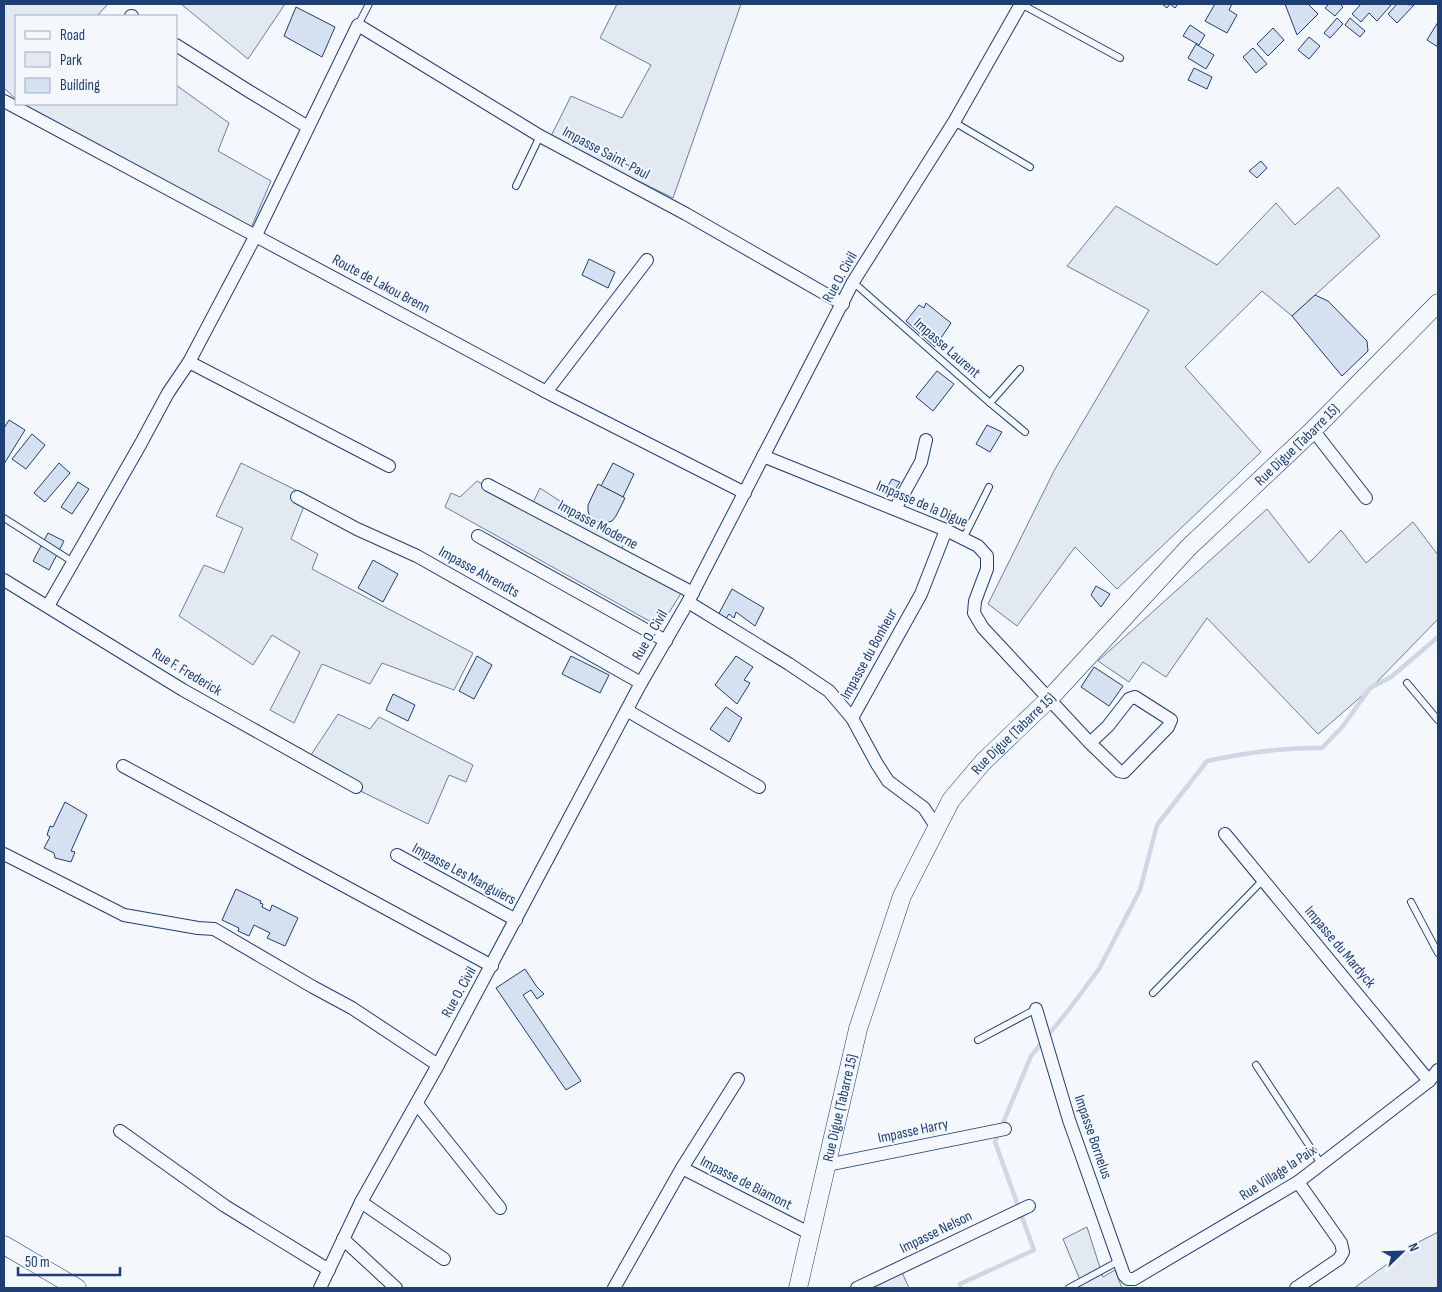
<svg xmlns="http://www.w3.org/2000/svg" width="1442" height="1292" font-family="'Sofia Sans Condensed',sans-serif">
	<style>
		.green { fill: #e3e9f0; stroke: #687fa3 }
		.lines { fill: none; stroke-linecap: round; stroke-linejoin: round }
		.stream { stroke: #cfd7e4; stroke-width: 4.5 }
		.building { fill: #d5e0f0; stroke: #1d3f73 }
		.lane-casing { stroke: #1d3f73; stroke-width: 8 }
		.street-casing { stroke: #1d3f73; stroke-width: 14 }
		.secondary-casing { stroke: #1d3f73; stroke-width: 19 }
		.lane { stroke: #f4f7fb; stroke-width: 6 }
		.street { stroke: #f4f7fb; stroke-width: 12 }
		.secondary { stroke: #f4f7fb; stroke-width: 18 }
		.labels { text-anchor: middle; dominant-baseline: central; stroke-width: 4; stroke-linejoin: round; paint-order: stroke }
		.street-label { font-size: 15px; fill: #1d3f73; stroke: #f4f7fb }
	</style>
	<rect width="100%" height="100%" fill="#f4f7fb"/>
	<g class="green">
		<path d="M4,4H108L97,16H16V99L4,88Z"/>
		<path d="M181,4H285L248,59Z"/>
		<path d="M617,4H741L673,198L550,138L571,96L622,118L651,65L600,38Z"/>
		<path d="M176,85L229,123L218,151L271,181L251,228L33,112L22,104H176Z"/>
		<path d="M1338,187L1380,236L1292,316L1262,291L1185,367L1261,452L1117,589L1075,547L1017,626L988,604L1055,469L1149,310L1067,266L1116,206L1217,265L1276,203L1295,225Z"/>
		<path d="M241,463L308,496L291,539L318,554L312,569L473,653L454,690L382,663L370,684L322,664L294,723L270,710L300,652L272,635L253,665L179,616L204,565L224,573L243,528L216,516Z"/>
		<path d="M477,481L529,511L540,488L624,543L621,552L683,590L660,627L445,507L451,493L460,497Z"/>
		<path d="M1267,509L1309,563L1341,530L1366,563L1413,522L1438,555V619L1371,688L1318,734L1207,618L1166,677L1143,662L1129,682L1098,661Z"/>
		<path d="M338,714L370,729L379,717L473,765L466,782L449,775L428,824L305,764Z"/>
		<path d="M1087,1227L1103,1277L1115,1270L1122,1288H1065L1080,1280L1063,1239Z"/>
		<path d="M1438,1232V1288H1354L1415,1244Z"/>
		<path d="M901,1270L909,1288H869Z"/>
	</g>
	<g class="lines">
		<path class="stream" d="M961,1288L960,1284L1034,1250L995,1142L1031,1056L1067,1012L1099,969L1140,890L1157,825L1207,761C1245,753 1282,747 1322,748L1343,726L1370,688L1391,677L1438,637"/>
	</g>
	<g class="building">
		<path d="M1162,4H1178L1175,8L1170,4L1167,8Z"/>
		<path d="M1215,4H1232L1229,10L1237,15L1227,33L1205,21Z"/>
		<path d="M1285,4H1308L1318,14L1297,35Z"/>
		<path d="M1329,4H1340L1343,7L1335,16L1325,8Z"/>
		<path d="M1361,4H1392L1377,21L1369,13L1361,22L1352,14Z"/>
		<path d="M1397,4L1414,5L1397,23L1388,14Z"/>
		<path d="M296,7L335,27L322,57L284,36Z"/>
		<path d="M1337,18L1343,24L1330,38L1324,33Z"/>
		<path d="M1350,18L1365,31L1360,37L1345,25Z"/>
		<path d="M1438,22V47L1427,40Z"/>
		<path d="M1190,25L1205,35L1199,45L1183,36Z"/>
		<path d="M1273,28L1284,40L1268,56L1257,44Z"/>
		<path d="M1309,37L1320,46L1309,59L1298,50Z"/>
		<path d="M1196,44L1214,55L1206,69L1188,58Z"/>
		<path d="M1253,48L1267,64L1256,73L1243,57Z"/>
		<path d="M1194,68L1212,77L1207,89L1188,80Z"/>
		<path d="M1261,161L1267,168L1257,178L1249,171Z"/>
		<path d="M589,259L615,272L608,288L582,275Z"/>
		<path d="M1315,295L1328,301L1367,341L1368,351L1342,376L1292,316Z"/>
		<path d="M926,303L951,323L935,347L906,321L919,305L924,308Z"/>
		<path d="M937,371L954,384L933,411L916,397Z"/>
		<path d="M9,420L25,430L4,464V428Z"/>
		<path d="M987,425L1002,432L990,452L976,444Z"/>
		<path d="M32,434L45,445L26,469L12,459Z"/>
		<path d="M59,463L70,473L45,502L34,493Z"/>
		<path d="M613,463L634,474L623,497L601,486Z"/>
		<path d="M892,479L900,482L892,494L885,491Z"/>
		<path d="M78,482L89,489L72,514L61,507Z"/>
		<path d="M598,484L625,498L616,516L612,521L606,523L595,521L590,517L588,511V505Z"/>
		<path d="M48,533L64,541L49,570L33,561Z"/>
		<path d="M373,560L398,574L383,602L358,588Z"/>
		<path d="M1096,586L1110,594L1101,607L1091,595Z"/>
		<path d="M732,589L764,608L755,626L736,612L734,618L729,614L725,620L717,617Z"/>
		<path d="M477,656L492,665L474,699L459,691Z"/>
		<path d="M571,656L609,675L600,693L562,674Z"/>
		<path d="M736,656L753,667L744,680L750,683L737,704L715,685Z"/>
		<path d="M1094,667L1123,686L1109,706L1081,687Z"/>
		<path d="M393,694L415,705L408,721L386,710Z"/>
		<path d="M726,707L742,718L729,742L710,729Z"/>
		<path d="M65,802L87,815L71,851L75,852L71,862L55,858L54,853L44,848L50,837L47,835L50,826L53,827Z"/>
		<path d="M236,889L261,901L260,903L263,904L262,907L270,911L272,905L298,918L285,946L267,938L270,933L254,925L249,936L238,931L239,928L222,920Z"/>
		<path d="M525,969L537,987L544,994L537,999L531,990L523,995L581,1081L566,1090L496,988Z"/>
	</g>
	<g class="lines">
		<defs>
			<g id="lane">
				<path d="M1021,4L1120,58"/>
				<path d="M358,25L369,4"/>
				<path d="M954,122L1030,167"/>
				<path d="M516,186L540,136"/>
				<path d="M853,282L990,403L1025,432"/>
				<path d="M990,403L1020,369"/>
				<path d="M4,518L73,562"/>
				<path d="M963,539L989,487"/>
				<path d="M1407,683L1438,720"/>
				<path d="M1411,902L1438,953"/>
				<path d="M1153,993L1263,880"/>
				<path d="M978,1040L1036,1009"/>
				<path d="M1256,1065L1322,1165"/>
				<path d="M1069,1288L1119,1261"/>
			</g>
			<g id="street">
				<path d="M131,16H132"/>
				<path d="M176,45L247,90L308,127"/>
				<path d="M4,101L554,396L745,493"/>
				<path d="M189,362L256,235L358,25L540,136L686,214L843,304"/>
				<path d="M546,392L647,260"/>
				<path d="M1313,430L1366,498"/>
				<path d="M763,456L946,530L978,546L987,556V569L975,601L974,613L983,628L1090,743L1119,771L1124,772L1168,727L1171,720L1135,697L1129,699L1108,726L1090,743"/>
				<path d="M488,485L693,593"/>
				<path d="M297,497L357,529L417,556L641,683"/>
				<path d="M895,509L921,462L926,440"/>
				<path d="M478,536L666,641"/>
				<path d="M4,580L183,690L356,787"/>
				<path d="M688,602L789,664L829,691L852,718L921,594L946,530"/>
				<path d="M48,606L140,445L168,393L189,362L389,466"/>
				<path d="M628,711L759,787"/>
				<path d="M852,718L877,764L888,781L924,808L937,828"/>
				<path d="M123,766L492,966"/>
				<path d="M1225,834L1429,1081"/>
				<path d="M4,854L124,915L198,928L214,929L313,987L352,1008L438,1065"/>
				<path d="M397,855L516,920"/>
				<path d="M1036,1009L1069,1120L1124,1275L1128,1279H1134L1298,1182L1429,1081L1438,1070"/>
				<path d="M417,1104L500,1208"/>
				<path d="M120,1131L225,1206L329,1270"/>
				<path d="M827,1165L1005,1129"/>
				<path d="M682,1168L738,1079"/>
				<path d="M361,1202L444,1259"/>
				<path d="M343,1239L396,1288"/>
				<path d="M320,1288L361,1202L438,1065L641,683L688,602L853,282L954,122L1021,4"/>
				<path d="M614,1288L682,1168L811,1234"/>
				<path d="M857,1288L1029,1206"/>
				<path d="M1296,1288L1339,1259L1343,1252L1341,1243L1298,1182"/>
			</g>
			<g id="secondary">
				<path d="M4,1245L77,1288"/>
				<path id="s1" d="M798,1288L858,1029L902,896L951,800L983,762L1050,698L1189,547L1313,430L1438,303"/>
			</g>
		</defs>
		<use href="#lane" class="lane-casing"/>
		<use href="#street" class="street-casing"/>
		<use href="#secondary" class="secondary-casing"/>
		<use href="#lane" class="lane"/>
		<use href="#street" class="street"/>
		<use href="#secondary" class="secondary"/>
	</g>
	<g class="labels">
		<g class="street-label">
			<text transform="translate(606 153) rotate(28)">Impasse Saint-Paul</text>
			<text transform="translate(840 277) rotate(-61)">Rue O. Civil</text>
			<text transform="translate(381 284) rotate(28)">Route de Lakou Brenn</text>
			<text transform="translate(947 348) rotate(41)">Impasse Laurent</text>
			<text stroke="none"><textPath href="#s1" startOffset="1010">Rue Digue (Tabarre 15)</textPath></text>
			<text transform="translate(922 504) rotate(23)">Impasse de la Digue</text>
			<text transform="translate(598 525) rotate(28)">Impasse Moderne</text>
			<text transform="translate(479 572) rotate(29)">Impasse Ahrendts</text>
			<text transform="translate(650 635) rotate(-60)">Rue O. Civil</text>
			<text transform="translate(869 654) rotate(-61)">Impasse du Bonheur</text>
			<text transform="translate(187 672) rotate(31)">Rue F. Frederick</text>
			<text stroke="none"><textPath href="#s1" startOffset="605">Rue Digue (Tabarre 15)</textPath></text>
			<text transform="translate(464 874) rotate(28)">Impasse Les Manguiers</text>
			<text transform="translate(1340 947) rotate(50)">Impasse du Mardyck</text>
			<text transform="translate(459 992) rotate(-61)">Rue O. Civil</text>
			<text stroke="none"><textPath href="#s1" startOffset="185">Rue Digue (Tabarre 15)</textPath></text>
			<text transform="translate(913 1131) rotate(-12)">Impasse Harry</text>
			<text transform="translate(1093 1137) rotate(71)">Impasse Bornelus</text>
			<text transform="translate(1278 1173) rotate(-33)">Rue Village la Paix</text>
			<text transform="translate(746 1183) rotate(27)">Impasse de Biamont</text>
			<text transform="translate(936 1232) rotate(-26)">Impasse Nelson</text>
		</g>
	</g>
	<rect width="1442" height="1292" fill="none" stroke="#1d3f73" stroke-width="10"/>
	<rect x="15" y="15" width="162" height="90" fill="#f4f7fb" stroke="#9eadc5"/>
	<rect x="25" y="31" width="25" height="8" fill="#f4f7fb" stroke="#9eadc5"/>
	<text x="60" y="40" font-size="15" fill="#1d3f73">Road</text>
	<rect x="25" y="52" width="25" height="15" fill="#e3e9f0" stroke="#9eadc5"/>
	<text x="60" y="65" font-size="15" fill="#1d3f73">Park</text>
	<rect x="25" y="78" width="25" height="15" fill="#d5e0f0" stroke="#9eadc5"/>
	<text x="60" y="90" font-size="15" fill="#1d3f73">Building</text>
	<g transform="translate(1402 1252) rotate(67)" stroke="#f4f7fb" stroke-width="4" paint-order="stroke">
	<path d="M0-4L9 19L0 12L-9 19Z" fill="#1d3f73"/>
	<text y="-8" font-size="14" font-weight="bold" text-anchor="middle" fill="#1d3f73">N</text>
	</g>
	<path d="M18 1267v8h102v-8" fill="none" stroke="#1d3f73" stroke-width="2.5"/>
	<text x="25" y="1267" font-size="15" fill="#1d3f73" stroke="#f4f7fb" stroke-width="4" paint-order="stroke">50 m</text>
</svg>
